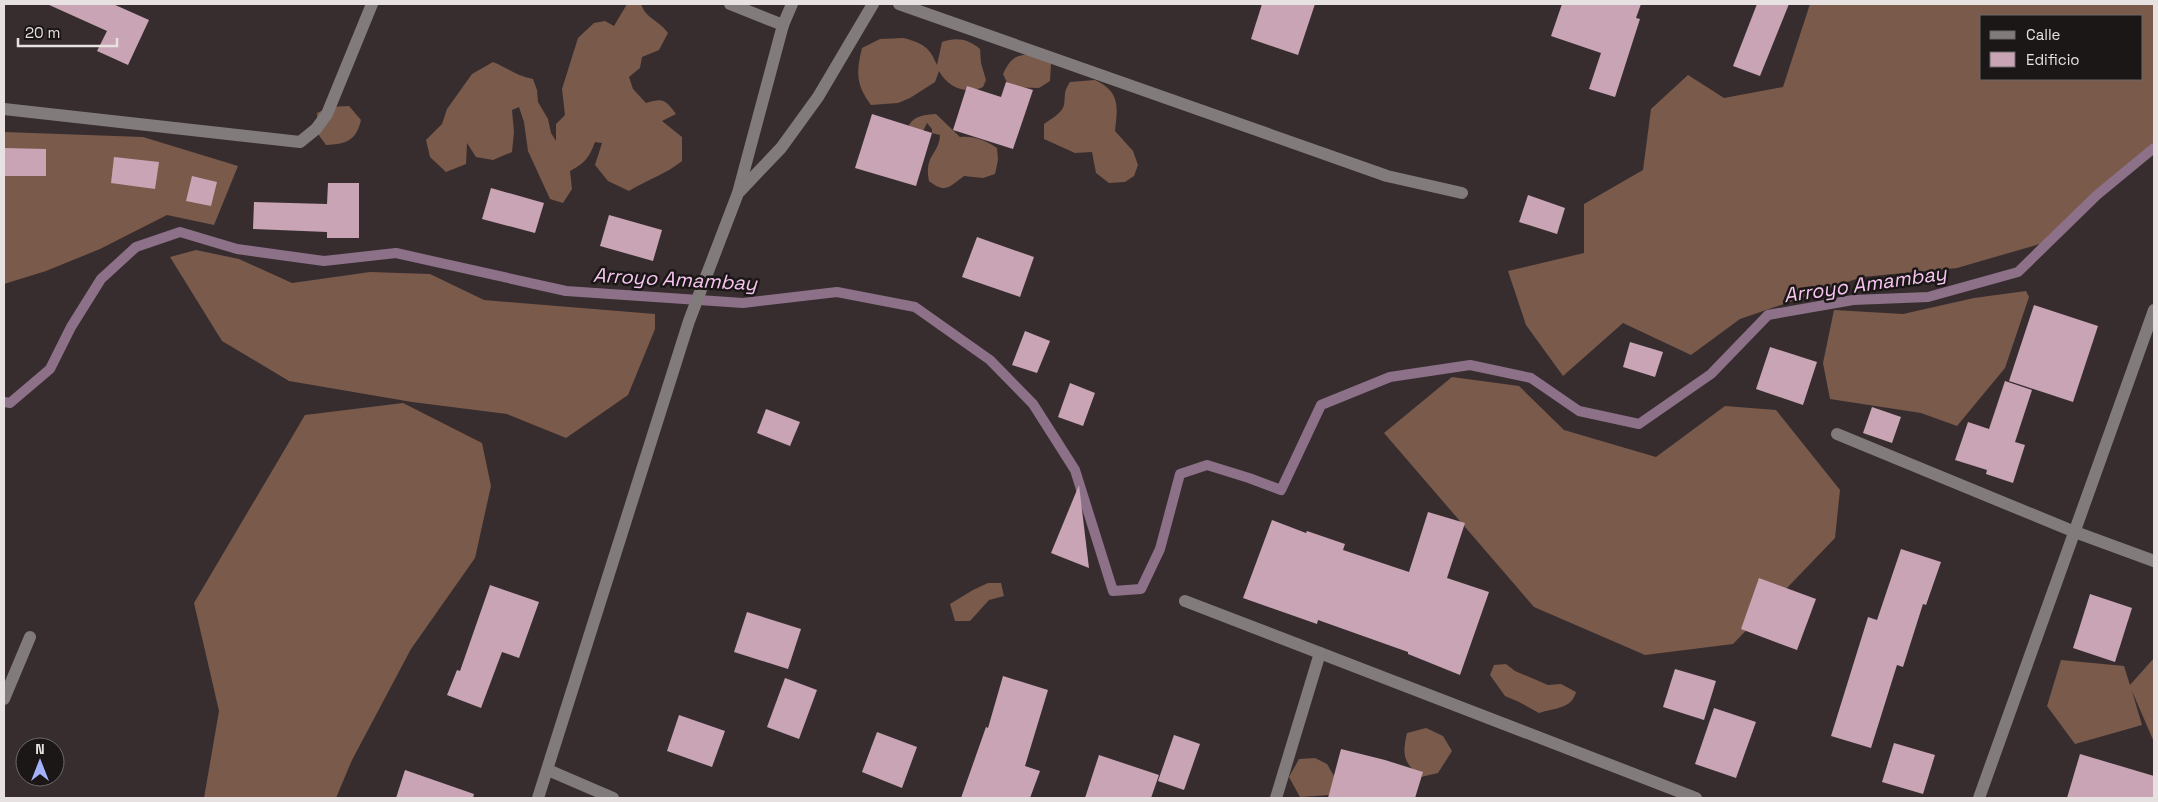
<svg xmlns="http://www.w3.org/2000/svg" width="2158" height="802" font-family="'Space Grotesk',sans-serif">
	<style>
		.forest { fill: #7a5a4b; fill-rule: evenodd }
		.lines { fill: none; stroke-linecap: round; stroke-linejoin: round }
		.stream { stroke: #8d7189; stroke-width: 10 }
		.building { fill: #c8a4b4 }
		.minor { stroke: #817b7b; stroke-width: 12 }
		.labels { text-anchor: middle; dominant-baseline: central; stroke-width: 5; stroke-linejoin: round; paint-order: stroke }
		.water-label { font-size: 20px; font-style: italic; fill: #f6c5ef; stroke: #1b1717 }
	</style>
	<rect width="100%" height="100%" fill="#372d2f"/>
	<g class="forest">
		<path d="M627,4H641C645,18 660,21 668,33L659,50L642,57L640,68L629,77L633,89L646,103C663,98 665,99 676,114L662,121L682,137V161C666,174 647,180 629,191L608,181L595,165L602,143L595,142C589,158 585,163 570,171L572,189L563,203L550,199L528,151L524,122L519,107L512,110L514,132L512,152L493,160L476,157L467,143L466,164L446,172L430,157L426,140L442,124L447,109L472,74L493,62C508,68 516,76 533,79L537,90L538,102L548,119L551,133L556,141V124L565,115L562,89L578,38L594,23L605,21L614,26Z"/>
		<path d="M1810,4H2154V142L2050,241L1957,268L1862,277L1740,319L1691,355L1623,323L1563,376L1526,325L1508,271L1584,253V204L1643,170L1651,109L1688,75L1724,98L1783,87ZM1982,16H2142V79H1982Z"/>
		<path d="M904,38C923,44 929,46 937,65L942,42C957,37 968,39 980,49L981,63L986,80L983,87C965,95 948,87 939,71L935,82L910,98L898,103L871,105C856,85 856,72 862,48L880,39Z"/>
		<path d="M1041,54L1051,64L1050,81L1039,88L1009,87L1003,74C1013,53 1019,55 1041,54Z"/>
		<path d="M1095,80C1120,92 1118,106 1115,131L1133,151L1138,165L1134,176L1125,182L1109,183L1096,173L1092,152L1075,153L1044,139V124C1051,119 1062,113 1064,105C1066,93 1063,93 1070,82Z"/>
		<path d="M349,106L361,120C356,141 346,144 326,145L318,134L317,113L329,107Z"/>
		<path d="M936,114L960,137C975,136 984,140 997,148L998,160L995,174L983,178L964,176C949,187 946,194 929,181C924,154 939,155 940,135L932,133V129L927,123L922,133L910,132L909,125C915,115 925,115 936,114Z"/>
		<path d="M4,132L143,137L238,166L214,225L167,215L100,249L46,271L4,284Z"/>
		<path d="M196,250L239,259L292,283L370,272L430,274L484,300L655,314V329L628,395L566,438L507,414L412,402L289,381L222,341L170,257Z"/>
		<path d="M2026,291L2029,297L2005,368L1957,426L1921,413L1830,399L1823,363L1834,310L1903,314L1974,298Z"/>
		<path d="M1452,377L1519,386L1564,430L1656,457L1725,406L1776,410L1840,490L1835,538L1733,644L1645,655L1534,607L1384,433Z"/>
		<path d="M403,403L482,443L491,486L475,558L411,649L352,760L336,798H204L219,711L194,603L305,415Z"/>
		<path d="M988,583H1001L1004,596L989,600L970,621H955L950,604L973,590Z"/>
		<path d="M2154,658V742L2132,691L2142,725L2075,744L2047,706L2061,660L2124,666L2130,685Z"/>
		<path d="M1506,664L1515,671L1548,685L1561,684L1576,692C1572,709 1554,708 1539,713L1519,702L1505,696L1490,675L1494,665Z"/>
		<path d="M1426,728L1443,736L1452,751L1438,773L1421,777C1403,762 1402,755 1407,733Z"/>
		<path d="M1315,758L1327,764L1334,776L1329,795L1300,797L1289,777L1299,759Z"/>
	</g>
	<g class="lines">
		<path class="stream" d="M4,402L10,403L50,369L71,327L101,279L136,247L180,232L237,249L324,261L396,253L566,291L743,303L837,292L915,307L990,360L1033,404L1075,470L1113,591L1141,589L1160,549L1180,474L1207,465L1249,478L1281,490L1321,405L1390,377L1470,365L1531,378L1579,411L1639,424L1711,374L1768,315L1853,300L1928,297L2018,272L2097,195L2154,148"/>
	</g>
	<g class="building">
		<path d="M47,4H113L149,20L128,65L97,51L107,31Z"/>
		<path d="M1262,4H1315L1298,55L1251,39Z"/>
		<path d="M1562,4H1641L1636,18L1640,19L1615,97L1589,89L1601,53L1551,36Z"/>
		<path d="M1757,4H1789L1760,76L1733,66Z"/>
		<path d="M1006,82L1033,90L1013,149L953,130L967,86L1001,97Z"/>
		<path d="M872,114L932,133L916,186L855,168Z"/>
		<path d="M4,148L46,149V176H4Z"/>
		<path d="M114,157L159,162L155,189L111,183Z"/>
		<path d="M192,176L217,182L211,206L186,201Z"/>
		<path d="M328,183H359V238H327V232L253,229L254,202L327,204Z"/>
		<path d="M491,188L544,203L535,233L482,219Z"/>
		<path d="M1528,195L1565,208L1557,234L1519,222Z"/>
		<path d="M609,215L662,230L653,261L600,246Z"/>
		<path d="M977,237L1034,257L1020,297L962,277Z"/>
		<path d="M2034,305L2098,326L2073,402L2009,381Z"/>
		<path d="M1025,331L1050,341L1037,373L1012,365Z"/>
		<path d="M1630,342L1663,352L1655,377L1623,367Z"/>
		<path d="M1770,347L1817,362L1803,405L1756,389Z"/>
		<path d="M2005,381L2032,390L2015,442L2025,445L2013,483L1986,474L1987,470L1955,460L1968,422L1989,429Z"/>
		<path d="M1070,383L1095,393L1083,426L1058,417Z"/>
		<path d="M1872,407L1901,417L1892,443L1863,433Z"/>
		<path d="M766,409L800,422L790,446L757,433Z"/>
		<path d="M1079,485L1089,568L1051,553Z"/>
		<path d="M1428,512L1465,523L1447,578L1489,592L1460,675L1408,654V652L1318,620L1317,624L1243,598L1272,520L1306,533L1307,531L1345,544L1343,550L1409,572Z"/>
		<path d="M1901,549L1941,562L1926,605L1923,604L1903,667L1897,665L1871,748L1831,736L1868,617L1877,620Z"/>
		<path d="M1759,578L1816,599L1797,650L1741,629Z"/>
		<path d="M490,585L539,602L519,658L502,652L481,708L447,695L457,670L460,671Z"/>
		<path d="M2090,594L2132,608L2115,662L2073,648Z"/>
		<path d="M747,612L801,629L788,669L734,652Z"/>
		<path d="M1675,669L1716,681L1704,720L1663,707Z"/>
		<path d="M1003,676L1048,690L1025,766L1040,771L1030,798H961L986,727L988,728Z"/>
		<path d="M785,678L817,690L799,739L767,727Z"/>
		<path d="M1714,708L1756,722L1736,778L1695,764Z"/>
		<path d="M679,715L725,731L712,767L667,751Z"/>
		<path d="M877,732L917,747L902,788L862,772Z"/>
		<path d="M1174,735L1200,744L1184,790L1158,781Z"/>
		<path d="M1894,743L1935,755L1923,794L1882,782Z"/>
		<path d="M1341,749L1385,760L1423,772L1415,798H1328Z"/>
		<path d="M2080,754L2154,776V798H2067Z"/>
		<path d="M1099,755L1159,775L1151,798H1085Z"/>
		<path d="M405,770L474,794L473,798H396Z"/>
	</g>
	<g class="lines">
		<g class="minor">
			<path d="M730,4L783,25"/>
			<path d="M899,4L1387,176L1462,193"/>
			<path d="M4,109L300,142L316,129L327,114L372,4"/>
			<path d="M740,191L781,148L818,97L873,4"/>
			<path d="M1837,434L2075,532L2154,561"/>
			<path d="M1185,601L1696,798"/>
			<path d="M4,699L30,637"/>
			<path d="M548,770L613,798"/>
			<path d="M538,798L689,321L738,193L783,25L792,4"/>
			<path d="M1276,798L1320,653"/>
			<path d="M1979,798L2154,310"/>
		</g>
	</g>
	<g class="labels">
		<g class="water-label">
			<text transform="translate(675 279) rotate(3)">Arroyo Amambay</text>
			<text transform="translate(1865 284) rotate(-8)">Arroyo Amambay</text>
		</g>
	</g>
	<rect width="2158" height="802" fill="none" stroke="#e8e1e2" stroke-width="10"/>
	<rect x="1980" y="15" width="162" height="65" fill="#1b1717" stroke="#6d6868"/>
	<rect x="1990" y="31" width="25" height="8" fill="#817b7b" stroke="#6d6868"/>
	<text x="2026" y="40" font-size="15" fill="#e8e1e2">Calle</text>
	<rect x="1990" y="52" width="25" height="15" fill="#c8a4b4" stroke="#6d6868"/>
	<text x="2026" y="65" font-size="15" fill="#e8e1e2">Edificio</text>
	<g transform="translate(40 762)"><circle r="24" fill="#1b1717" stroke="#6d6868"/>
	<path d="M0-4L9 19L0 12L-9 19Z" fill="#a4b2fc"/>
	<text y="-8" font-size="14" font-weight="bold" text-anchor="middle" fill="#e8e1e2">N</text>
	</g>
	<path d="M18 38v8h99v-8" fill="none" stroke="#e8e1e2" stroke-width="2.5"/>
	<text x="25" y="38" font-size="15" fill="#e8e1e2" stroke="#1b1717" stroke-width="4" paint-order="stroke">20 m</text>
</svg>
